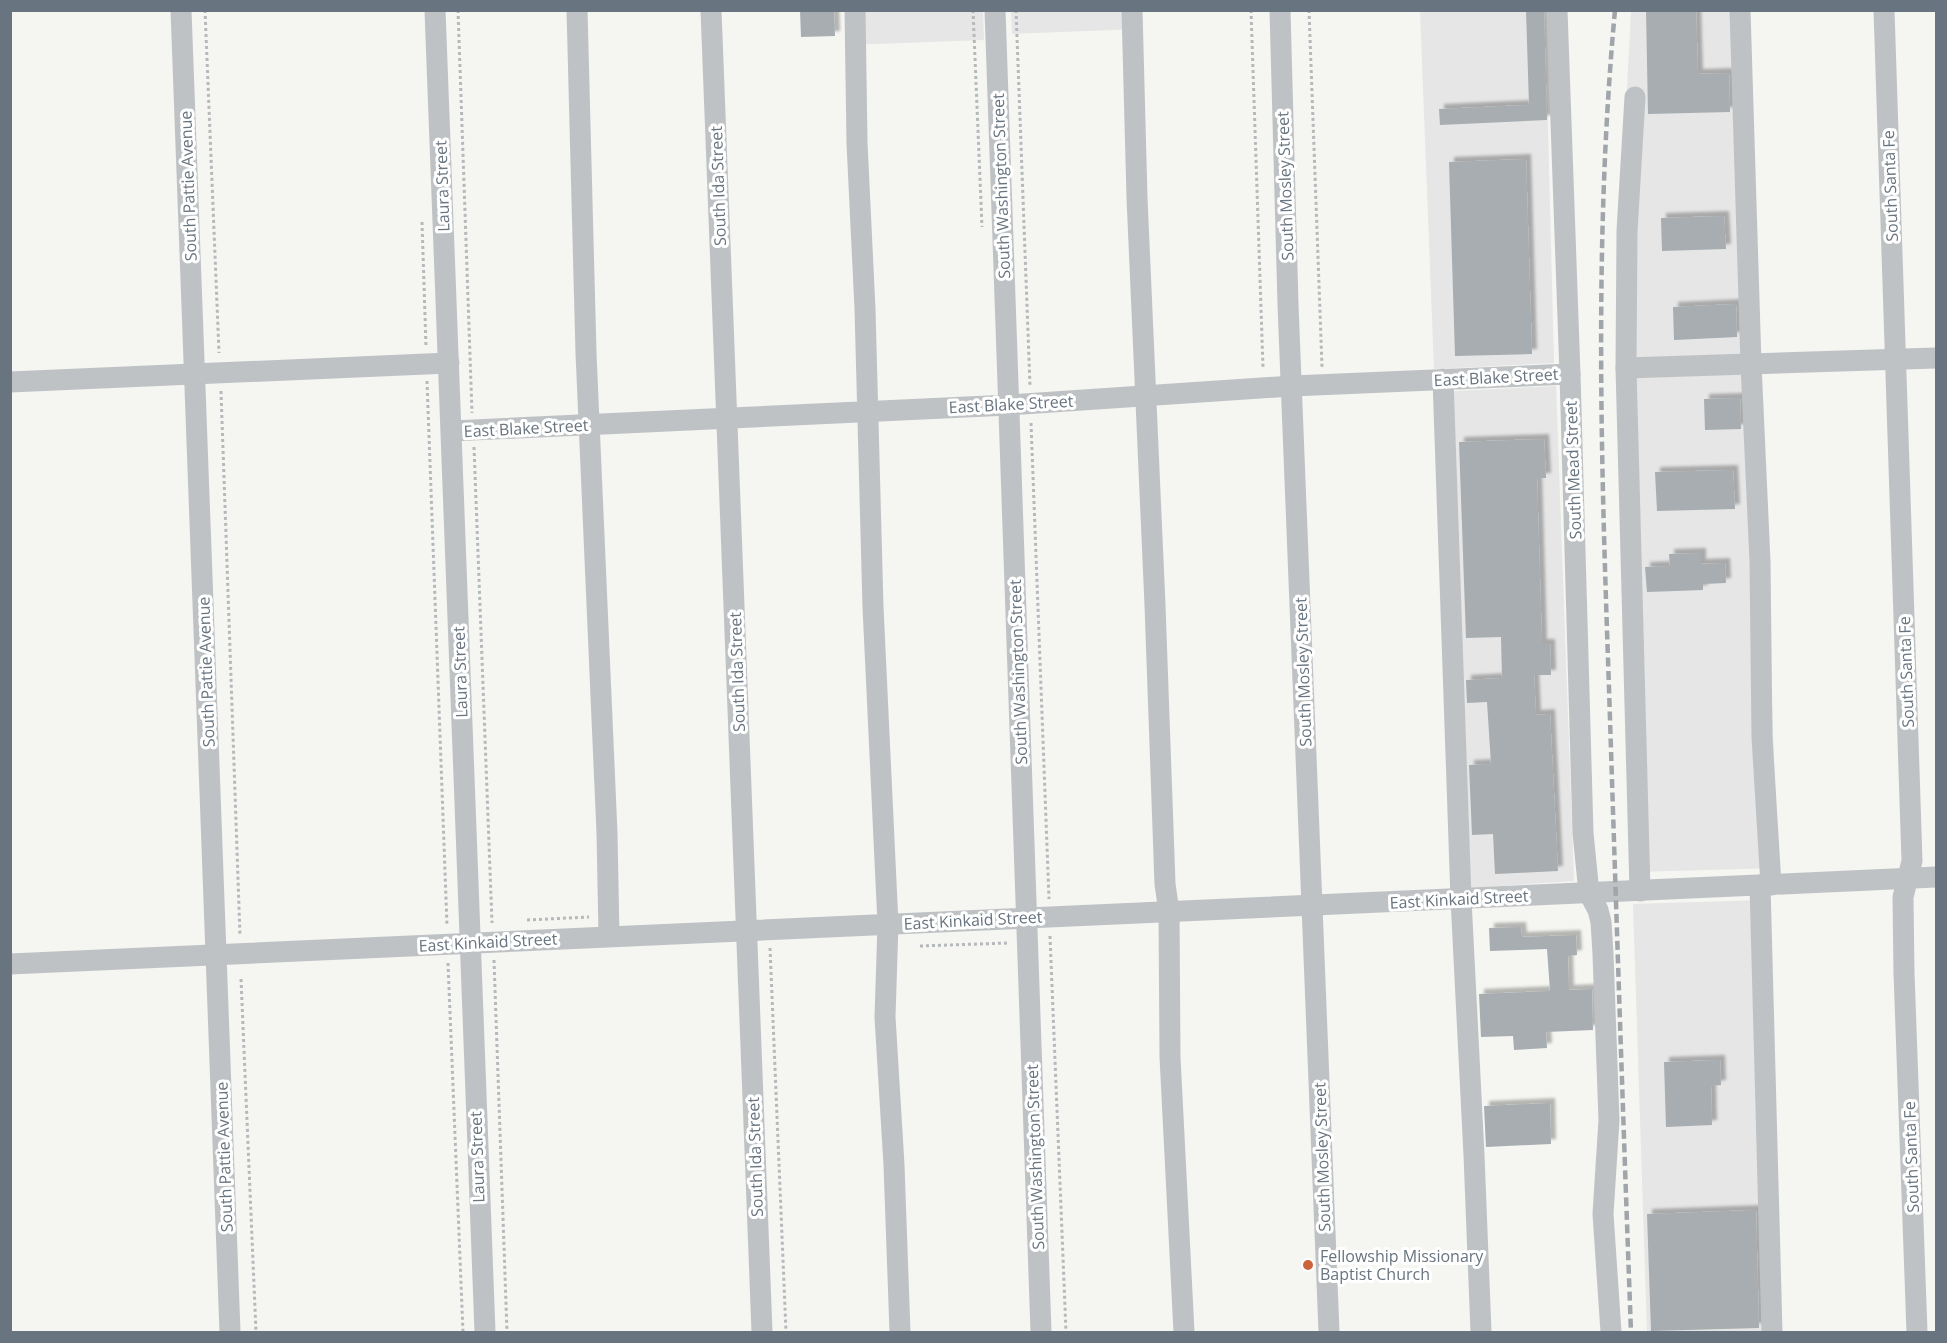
<svg xmlns="http://www.w3.org/2000/svg" width="1947" height="1343" font-family="'Open Sans',sans-serif">
	<style>
		.built { fill: #e5e6e5 }
		.building { fill: #a7adb1; filter: url(#shadow) }
		.lines { fill: none; stroke-linecap: round; stroke-linejoin: round }
		.path { stroke: #b6b9bb; stroke-width: 3; stroke-dasharray: 3 3; stroke-linecap: butt }
		.minor { stroke: #bfc2c5; stroke-width: 21 }
		.rail { stroke: #a0a5aa; stroke-width: 4.5; stroke-dasharray: 9 4.5; stroke-linecap: butt }
		.poi-dot { fill: #cc633b; stroke: #fff; stroke-width: 2 }
		.labels { text-anchor: middle; dominant-baseline: central; stroke-width: 6; stroke-linejoin: round; paint-order: stroke }
		.street-label { font-size: 16px; fill: #68747f; stroke: #fff }
		.poi-label { font-size: 16px; fill: #68747f; stroke: #fff; text-anchor: start }
	</style>
	<defs>
		<filter id="shadow"><feDropShadow dx="5" dy="-5" stdDeviation="1.5" flood-color="#0004"/></filter>
	</defs>
	<rect width="100%" height="100%" fill="#f5f5f2"/>
	<g class="built">
		<path d="M846,11H983L984,40L847,45Z"/>
		<path d="M1011,11H1137L1138,29L1012,34Z"/>
		<path d="M1420,11H1545L1554,363L1434,369Z"/>
		<path d="M1631,11H1747L1778,868L1633,872L1619,245Z"/>
		<path d="M1556,386L1574,881L1455,889L1435,392Z"/>
		<path d="M1765,900L1778,1332H1647L1633,904Z"/>
	</g>
	<g class="building">
		<path d="M800,10H834L835,36L801,37Z"/>
		<path d="M1526,10H1544L1547,120L1440,125L1439,109L1529,105Z"/>
		<path d="M1646,10H1696L1698,74L1729,73L1730,112L1648,114Z"/>
		<path d="M1526,159L1532,354L1455,356L1449,162Z"/>
		<path d="M1724,216L1726,249L1662,251L1661,218Z"/>
		<path d="M1736,304L1737,337L1674,340L1673,307Z"/>
		<path d="M1740,398L1741,429L1705,430L1704,399Z"/>
		<path d="M1544,439L1546,478H1537L1542,644H1550L1551,675H1534L1536,715L1550,714L1558,871L1495,874L1493,834L1472,835L1469,765L1491,764L1487,702L1467,703L1466,680L1502,678L1501,637L1466,638L1459,442Z"/>
		<path d="M1733,470L1735,509L1657,511L1655,472Z"/>
		<path d="M1701,553V564L1725,563L1726,583L1703,584V590L1647,592L1645,567L1670,566L1669,554Z"/>
		<path d="M1521,927L1522,937L1576,935L1577,955L1568,956L1569,990L1592,989L1593,1030L1546,1032L1547,1048L1514,1050L1513,1036L1481,1037L1479,994L1550,991L1547,949L1490,951L1489,928Z"/>
		<path d="M1720,1060L1721,1085L1711,1086L1712,1125L1666,1127L1664,1062Z"/>
		<path d="M1550,1103L1551,1144L1486,1147L1484,1106Z"/>
		<path d="M1756,1210L1759,1328L1651,1331L1647,1214Z"/>
	</g>
	<g class="lines">
		<g class="path">
			<path d="M205,10L219,353"/>
			<path d="M458,10L472,413"/>
			<path d="M973,10L982,227"/>
			<path d="M1016,10L1030,386"/>
			<path d="M1251,10L1263,368"/>
			<path d="M1309,10L1322,367"/>
			<path d="M422,222L426,347"/>
			<path d="M427,381L447,926"/>
			<path d="M221,391L240,936"/>
			<path d="M1031,423L1049,899"/>
			<path d="M474,447L492,923"/>
			<path d="M527,920L589,917"/>
			<path d="M1050,936L1066,1332"/>
			<path d="M920,946L1008,943"/>
			<path d="M770,948L786,1332"/>
			<path d="M494,960L507,1332"/>
			<path d="M448,963L463,1332"/>
			<path d="M241,979L256,1332"/>
		</g>
		<g class="minor">
			<path d="M181,10L230,1332"/>
			<path d="M435,10C452,451 466,892 485,1332"/>
			<path d="M577,10L586,353L607,833L609,936"/>
			<path d="M711,10L762,1332"/>
			<path d="M855,10L857,143L865,309L873,607L888,924L885,1017L894,1165L900,1332"/>
			<path d="M995,10L1041,1332"/>
			<path d="M1132,10L1137,198L1155,605L1165,884L1169,912L1170,1057L1184,1332"/>
			<path d="M1280,10L1288,305L1329,1332"/>
			<path d="M1557,10L1570,374L1583,833L1589,893L1598,910L1601,922L1603,954L1609,1120L1603,1214L1611,1332"/>
			<path d="M1740,10L1751,364L1760,561L1762,737L1771,885"/>
			<path d="M1884,10L1912,861L1903,897L1904,973L1917,1332"/>
			<path d="M1635,97L1627,231L1626,368L1640,891"/>
			<path d="M1626,368L1936,358"/>
			<path d="M1443,379L1461,899L1474,1155L1481,1332"/>
			<path d="M10,382L449,363"/>
			<path d="M452,431L1009,405L1292,386L1570,374"/>
			<path d="M1760,885L1772,1332"/>
			<path d="M10,964L1936,877"/>
		</g>
		<path class="rail" d="M1615,10C1594,236 1601,462 1609,688C1616,903 1623,1118 1631,1332"/>
	</g>
	<circle class="poi-dot" cx="1308" cy="1265" r="6"/>
	<g class="labels">
		<g class="street-label">
			<text transform="translate(188 186) rotate(-92)">South Pattie Avenue</text>
			<text transform="translate(442 186) rotate(-92)">Laura Street</text>
			<text transform="translate(718 186) rotate(-92)">South Ida Street</text>
			<text transform="translate(1001 186) rotate(-92)">South Washington Street</text>
			<text transform="translate(1285 186) rotate(-92)">South Mosley Street</text>
			<text transform="translate(1890 186) rotate(-92)">South Santa Fe</text>
			<text transform="translate(1496 377) rotate(-3)">East Blake Street</text>
			<text transform="translate(1011 404) rotate(-3)">East Blake Street</text>
			<text transform="translate(526 428) rotate(-3)">East Blake Street</text>
			<text transform="translate(1573 470) rotate(-92)">South Mead Street</text>
			<text transform="translate(206 672) rotate(-92)">South Pattie Avenue</text>
			<text transform="translate(460 672) rotate(-92)">Laura Street</text>
			<text transform="translate(737 672) rotate(-92)">South Ida Street</text>
			<text transform="translate(1018 672) rotate(-92)">South Washington Street</text>
			<text transform="translate(1303 672) rotate(-92)">South Mosley Street</text>
			<text transform="translate(1906 672) rotate(-92)">South Santa Fe</text>
			<text transform="translate(1459 899) rotate(-3)">East Kinkaid Street</text>
			<text transform="translate(973 920) rotate(-3)">East Kinkaid Street</text>
			<text transform="translate(488 942) rotate(-3)">East Kinkaid Street</text>
			<text transform="translate(224 1157) rotate(-92)">South Pattie Avenue</text>
			<text transform="translate(477 1157) rotate(-92)">Laura Street</text>
			<text transform="translate(755 1157) rotate(-92)">South Ida Street</text>
			<text transform="translate(1035 1157) rotate(-92)">South Washington Street</text>
			<text transform="translate(1322 1157) rotate(-92)">South Mosley Street</text>
			<text transform="translate(1911 1157) rotate(-92)">South Santa Fe</text>
		</g>
		<g class="poi-label">
			<text x="1320" y="1256">Fellowship Missionary<tspan x="1320" dy="18">Baptist Church</tspan></text>
		</g>
	</g>
	<rect width="1947" height="1343" fill="none" stroke="#68747f" stroke-width="24"/>
</svg>
